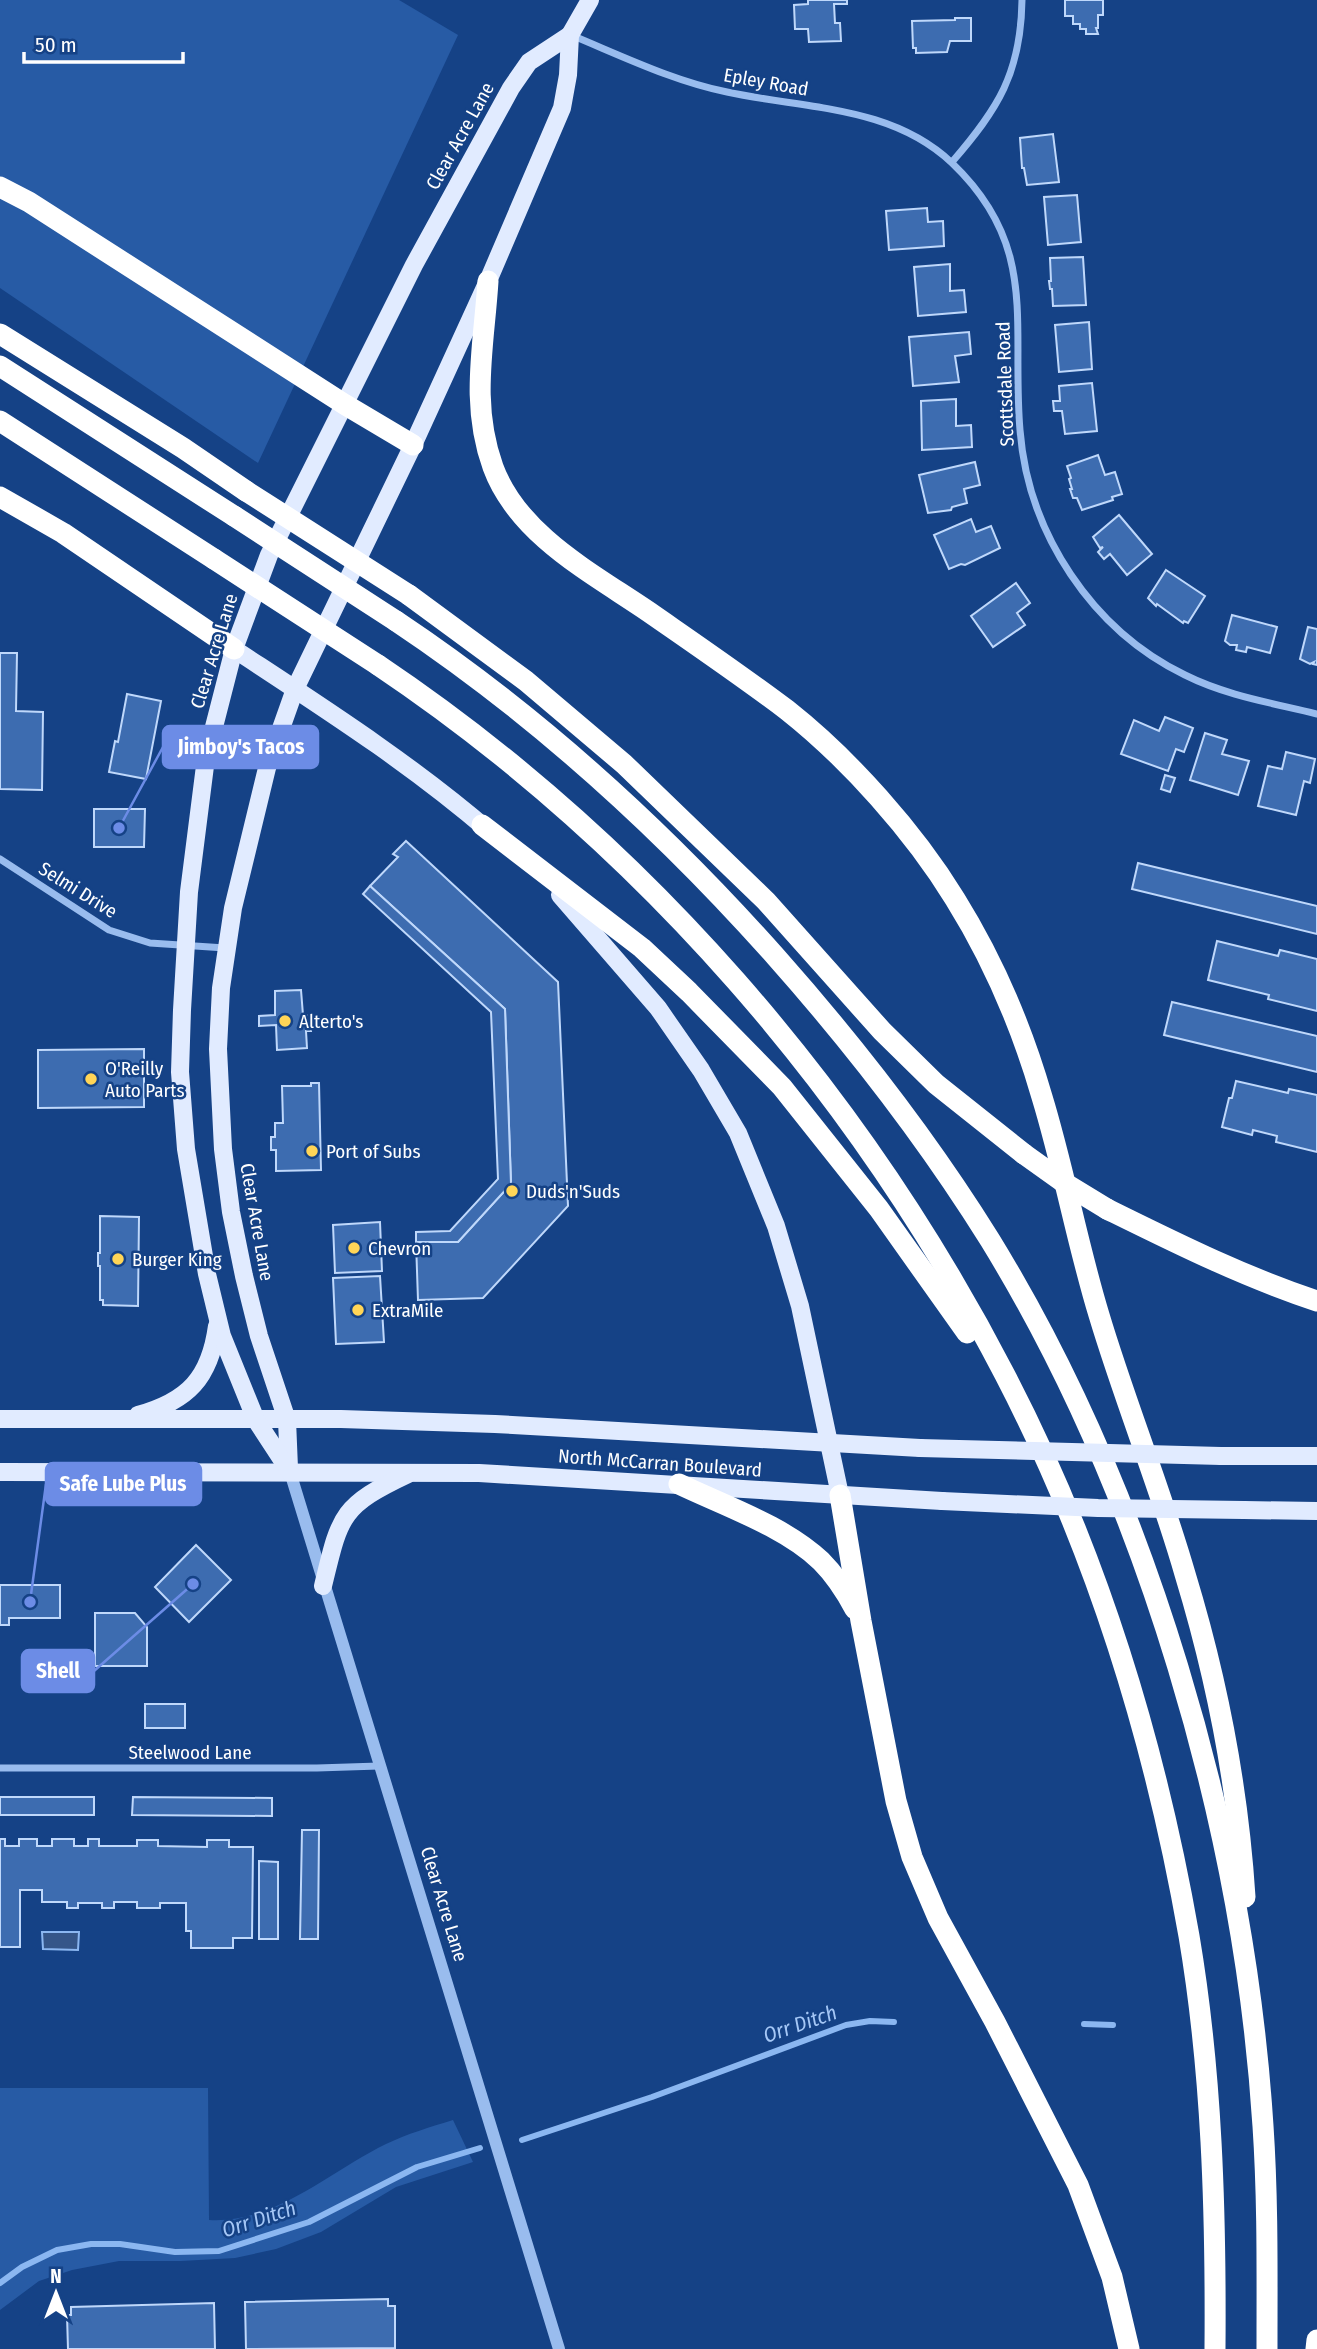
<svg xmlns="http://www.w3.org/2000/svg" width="1317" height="2349" font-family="'Fira Sans Condensed',sans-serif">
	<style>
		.green { fill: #275ba5 }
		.water { fill: #355689; stroke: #8bb7f1; stroke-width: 2 }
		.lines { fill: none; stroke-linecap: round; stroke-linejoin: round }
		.stream { stroke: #8bb7f1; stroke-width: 6 }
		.building { fill: #3d6cb0; stroke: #bfd8fb; stroke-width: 2 }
		.minor { stroke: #99bcee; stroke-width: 7 }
		.tertiary { stroke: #99bcee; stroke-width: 12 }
		.primary { stroke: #e1ebff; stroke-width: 18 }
		.motorway { stroke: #fff; stroke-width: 21 }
		.primary-bridge { stroke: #e1ebff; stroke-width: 18 }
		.motorway-bridge { stroke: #fff; stroke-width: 21 }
		.poi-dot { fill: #ffd557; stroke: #154286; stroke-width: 2.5 }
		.labels { text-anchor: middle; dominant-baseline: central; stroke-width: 5; stroke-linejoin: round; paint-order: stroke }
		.street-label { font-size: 19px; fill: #fff; stroke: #154286 }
		.poi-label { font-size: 19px; fill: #fff; stroke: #154286; text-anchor: start }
		.water-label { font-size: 21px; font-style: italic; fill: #a5c7f6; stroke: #154286 }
		.leader { fill: none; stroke: #6c8ce6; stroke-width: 2.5 }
		.callout-dot { fill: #6c8ce6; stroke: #154286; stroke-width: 2.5 }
		.callout { fill: #6c8ce6; stroke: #6c8ce6; stroke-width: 2.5 }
		.callout-label { font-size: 21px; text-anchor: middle; font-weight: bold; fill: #fff }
	</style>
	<rect width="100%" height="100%" fill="#154286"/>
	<g class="green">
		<path d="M0,0H399L458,35L258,463L0,288Z"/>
		<path d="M0,2088H208L209,2220C275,2224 330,2171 386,2144C407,2134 430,2127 453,2120L473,2162L396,2187L321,2232L276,2249L235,2258L181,2261H119L72,2270L39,2281L0,2310Z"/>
	</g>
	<path class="water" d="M42,1932H79L78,1950L43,1949Z"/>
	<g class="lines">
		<g class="stream">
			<path d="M1084,2024L1113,2025"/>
			<path d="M522,2140L652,2097L846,2025L870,2021L894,2022"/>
			<path d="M0,2283L22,2267L57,2250L91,2244H120L175,2252L219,2251L309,2222L417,2167L480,2148"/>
		</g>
	</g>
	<g class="building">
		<path d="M808,0H847V4H834L835,23H840L841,41L809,42L808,29H795L794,5L808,4Z"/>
		<path d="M1065,0H1103V15H1098V28H1096L1098,34H1086V29H1080V24H1073V16H1065Z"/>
		<path d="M955,18H971V41H950L947,52L916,53V48H913L912,21L955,20Z"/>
		<path d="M1053,134L1059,182L1027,185L1024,168H1022L1020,138Z"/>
		<path d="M1077,195L1081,242L1048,245L1044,197Z"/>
		<path d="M927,208L928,222L943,221L944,246L889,250L886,211Z"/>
		<path d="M1083,257L1086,305L1053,306L1052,289H1050L1049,281H1051L1050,258Z"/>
		<path d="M950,264V291L964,290L966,312L918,316L914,267Z"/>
		<path d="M1089,322L1092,369L1059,372L1055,325Z"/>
		<path d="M969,332L971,354L955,356L959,382L913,386L909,337Z"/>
		<path d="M1092,383L1097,431L1065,434L1062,411H1054L1053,401H1060L1059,386Z"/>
		<path d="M956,399V426L971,425L972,447L922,450L921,401Z"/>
		<path d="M1098,455L1105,475L1115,472L1122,494L1112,497L1113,500L1082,510L1077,498H1073L1070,489H1072L1069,479L1071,478L1067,466Z"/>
		<path d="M975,462L980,485L964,489L967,503L952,507L951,510L928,513L919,475Z"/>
		<path d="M1119,515L1152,554L1127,575L1110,554L1104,559L1098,552L1103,547L1100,548L1093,537Z"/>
		<path d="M971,519L976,532L991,526L1000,548L965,565L961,564L949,569L934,535Z"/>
		<path d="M1166,570L1205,596L1188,623L1184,621L1183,623L1157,604L1156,606L1148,598Z"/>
		<path d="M1016,583L1030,603L1017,613L1025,625L993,647L971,616Z"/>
		<path d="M1232,615L1277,627L1270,653L1247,647L1246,652L1236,650L1237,645H1230L1225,641Z"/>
		<path d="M1308,627L1317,629V665L1313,664L1314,662L1310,664L1300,659Z"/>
		<path d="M0,653H17L16,711L43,712L42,790L0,789Z"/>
		<path d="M127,694L161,701L146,779L109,772L115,741L118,742Z"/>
		<path d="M1165,717L1193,728L1184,752L1176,749L1168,771L1121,754L1134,720L1159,731Z"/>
		<path d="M1205,733L1227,740L1222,754L1249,761L1238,795L1190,780Z"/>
		<path d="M1286,752L1315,759L1310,783L1304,781L1296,815L1258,806L1268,766L1282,769Z"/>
		<path d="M1165,775L1175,778L1170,792L1161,789Z"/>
		<path d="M94,809H145L144,847H94Z"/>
		<path d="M406,841L558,982L568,1206L483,1298L418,1300L416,1242H458L511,1184L505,1009L370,886L398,857L393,854Z"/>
		<path d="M1138,863L1317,906V934L1132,889Z"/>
		<path d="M370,886L505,1009L511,1184L458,1242H416V1232L450,1231L498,1179L491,1012L363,894Z"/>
		<path d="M1217,941L1278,956L1280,950L1317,959V1011L1268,999L1269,995L1208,980Z"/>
		<path d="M301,990L303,1015L310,1016L311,1031H306L307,1048L277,1050L276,1025L259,1026V1016L275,1015V991Z"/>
		<path d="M1172,1002L1317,1036V1072L1164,1035Z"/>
		<path d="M144,1049V1107L38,1108V1050Z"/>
		<path d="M1236,1081L1288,1093L1289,1089L1317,1095V1152L1276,1142L1277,1136L1253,1130L1252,1135L1222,1127L1229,1098H1232Z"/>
		<path d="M311,1083H319L321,1170L276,1171V1150H271V1137H275V1123H283L282,1086H311Z"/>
		<path d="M100,1216L139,1217L138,1306L103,1305V1300H100V1266H98V1253H100Z"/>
		<path d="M380,1222L382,1271L335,1273L333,1225Z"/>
		<path d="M380,1276L384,1342L336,1344L333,1278Z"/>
		<path d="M196,1545L231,1580L189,1622L155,1587Z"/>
		<path d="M0,1585H60V1618H9V1625H0Z"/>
		<path d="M95,1613H135L147,1627V1666H95Z"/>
		<rect x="145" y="1704" width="40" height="24"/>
		<rect x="0" y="1797" width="94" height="18"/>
		<path d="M133,1797L272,1798V1816L132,1815Z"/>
		<path d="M302,1830H319L318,1939H300Z"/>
		<path d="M0,1839H5V1846H19V1839H37V1846H52V1839H74V1846H88V1839H99V1846H137V1840H158V1846L207,1847V1840H229V1847H253L252,1938H233V1948H191V1931H186V1903H160V1908H137V1902H114V1908H102V1903H78V1908H67V1902H42V1890H20V1947H0Z"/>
		<path d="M259,1861L278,1862V1939H259Z"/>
		<path d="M388,2299V2306H395V2348L246,2349L245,2302Z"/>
		<path d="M214,2303L215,2349H68L67,2315H71V2307Z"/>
	</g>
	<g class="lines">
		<g class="minor">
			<path d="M571,35C622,56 673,81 727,92C804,109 891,105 952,163C1040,247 1011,324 1020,430C1028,533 1092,630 1185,675C1227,696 1273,703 1317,714"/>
			<path d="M952,162C998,109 1021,73 1022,0"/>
			<path d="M0,859L109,930L150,943L225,948"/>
			<path d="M0,1768H317L379,1766"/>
		</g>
		<path class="tertiary" d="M290,1472L559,2349"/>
		<g class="primary">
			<path d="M234,649C322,707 410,763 490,832"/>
			<path d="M560,895L658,1008L701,1070L738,1133L776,1226L800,1306L840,1495"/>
			<path d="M138,1415C188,1401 210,1378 217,1326"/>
			<path d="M0,1419H341L495,1424L920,1448"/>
			<path d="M1221,1456H1317"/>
			<path d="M289,1468L287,1420L259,1336L244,1276L231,1212L223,1149L218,1049L221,988L233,908L267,768L295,689L413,445L488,281L562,108L568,75L570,35L590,0"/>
			<path d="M0,1472L479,1473L942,1501"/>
			<path d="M290,1472L256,1420L222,1336L207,1274L186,1149L180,1072L182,1010L189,892L206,758L234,649L269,555L414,265L511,88L529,62L570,35"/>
			<path d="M1244,1510L1317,1511"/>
			<path d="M323,1586C340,1516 340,1506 408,1474"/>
		</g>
		<g class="motorway">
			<path d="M0,187L29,202L344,404L413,445"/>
			<path d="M488,281C484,346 470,403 493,467C518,535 592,573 649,612C695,644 742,676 787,710C849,759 914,832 955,899C993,960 1022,1028 1042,1097C1064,1169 1077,1243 1099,1315C1125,1402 1160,1487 1185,1574C1217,1679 1238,1787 1245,1897"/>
			<path d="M0,334L183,448L246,491"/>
			<path d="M0,366L234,516"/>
			<path d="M0,421L214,559"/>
			<path d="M0,497L63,533L234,649"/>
			<path d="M409,595L526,681L624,764L766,901L882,1031L936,1084L1024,1154"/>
			<path d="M396,621C537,715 663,830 776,957C854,1045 927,1139 990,1240C1146,1494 1244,1829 1263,2126C1268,2200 1267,2274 1267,2349"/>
			<path d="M378,665C643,843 859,1093 1005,1375C1096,1550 1155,1742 1189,1936C1212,2072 1216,2211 1215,2349"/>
			<path d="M482,825L642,948L689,992L782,1087L879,1209L967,1333"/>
			<path d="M1107,1209C1176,1243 1244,1277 1317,1301"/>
			<path d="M679,1484C725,1506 784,1526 821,1561C835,1575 846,1592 855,1609"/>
			<path d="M840,1495L861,1621L896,1801L912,1857L938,1918L995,2022L1078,2185L1112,2277L1129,2349"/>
			<path d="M1316,2349L1317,2340"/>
		</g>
		<g class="primary-bridge">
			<path d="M920,1448L1221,1456"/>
			<path d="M942,1501L1098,1508L1244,1510"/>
		</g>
		<g class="motorway-bridge">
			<path d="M246,491L409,595"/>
			<path d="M234,516L396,621"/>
			<path d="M214,559L378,665"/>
			<path d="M1024,1154L1066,1184L1107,1209"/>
		</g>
	</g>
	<g class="poi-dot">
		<circle cx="285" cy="1021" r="7"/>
		<circle cx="91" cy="1079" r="7"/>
		<circle cx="312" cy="1151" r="7"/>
		<circle cx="512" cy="1191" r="7"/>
		<circle cx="354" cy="1248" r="7"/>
		<circle cx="118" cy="1259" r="7"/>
		<circle cx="358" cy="1310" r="7"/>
	</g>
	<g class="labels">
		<g class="street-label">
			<text transform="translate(766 82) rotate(10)">Epley Road</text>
			<text transform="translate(460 136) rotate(-61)">Clear Acre Lane</text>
			<text transform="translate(1005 384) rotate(-92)">Scottsdale Road</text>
			<text transform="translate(214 651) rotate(-73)">Clear Acre Lane</text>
			<text transform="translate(78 890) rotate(32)">Selmi Drive</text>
			<text transform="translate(257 1222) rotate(80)">Clear Acre Lane</text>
			<text transform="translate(660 1463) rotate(4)">North McCarran Boulevard</text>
			<text x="190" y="1752">Steelwood Lane</text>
			<text transform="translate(444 1904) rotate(73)">Clear Acre Lane</text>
		</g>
		<g class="poi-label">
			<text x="299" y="1021">Alterto's</text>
			<text x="105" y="1068">O'Reilly<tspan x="105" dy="22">Auto Parts</tspan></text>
			<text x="326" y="1151">Port of Subs</text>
			<text x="526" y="1191">Duds'n'Suds</text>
			<text x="368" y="1248">Chevron</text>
			<text x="132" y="1259">Burger King</text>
			<text x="372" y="1310">ExtraMile</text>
		</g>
		<g class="water-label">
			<text transform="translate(800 2024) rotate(-19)">Orr Ditch</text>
			<text transform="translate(259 2219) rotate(-18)">Orr Ditch</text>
		</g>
	</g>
	<path class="leader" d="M119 828L163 747M30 1602L46 1484M193 1584L94 1671"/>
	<g class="callout-dot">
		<circle cx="119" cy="828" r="7"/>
		<circle cx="30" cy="1602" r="7"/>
		<circle cx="193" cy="1584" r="7"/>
	</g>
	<g class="callout">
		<rect x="163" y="726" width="155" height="42" rx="7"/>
		<rect x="46" y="1463" width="155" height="42" rx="7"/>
		<rect x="22" y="1650" width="72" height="42" rx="7"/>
	</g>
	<g class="callout-label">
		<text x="241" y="754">Jimboy's Tacos</text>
		<text x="123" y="1491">Safe Lube Plus</text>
		<text x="58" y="1678">Shell</text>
	</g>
	<g transform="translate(56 2293)" stroke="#154286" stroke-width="5" paint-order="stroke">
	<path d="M0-5L12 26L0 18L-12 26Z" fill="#ffffff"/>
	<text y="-10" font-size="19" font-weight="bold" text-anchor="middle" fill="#ffffff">N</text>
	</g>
	<path d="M24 52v10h159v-10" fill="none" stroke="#ffffff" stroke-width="3.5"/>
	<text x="35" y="52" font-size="21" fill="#ffffff" stroke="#154286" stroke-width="5" paint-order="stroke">50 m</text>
</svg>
